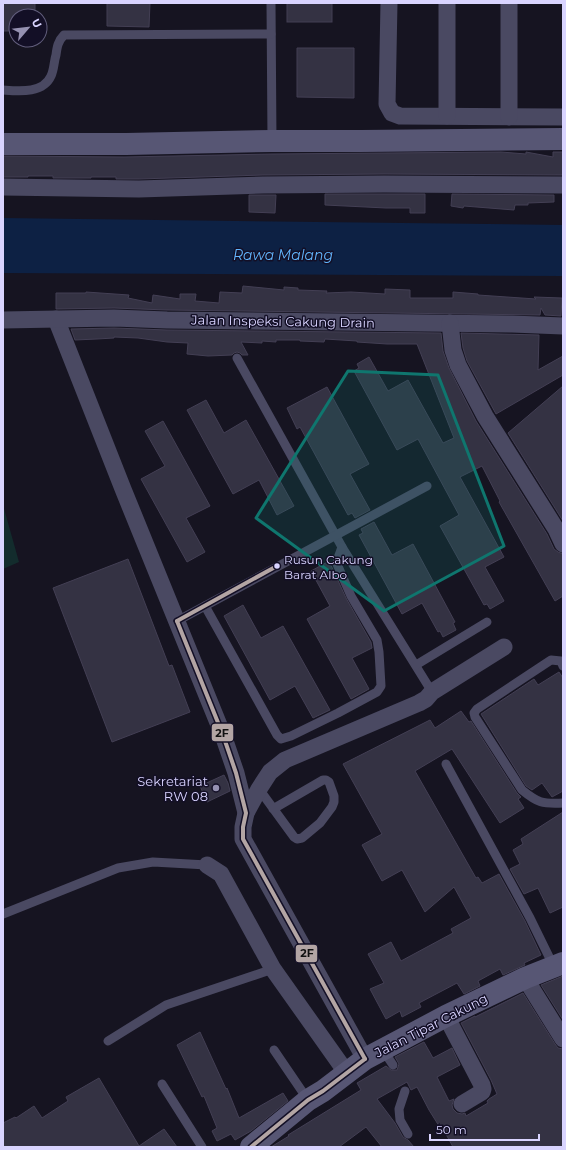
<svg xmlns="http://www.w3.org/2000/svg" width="566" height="1150" font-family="Montserrat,sans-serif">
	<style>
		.green { fill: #132c2d }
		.water { fill: #0d2144 }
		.building { fill: #343243; stroke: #433f54 }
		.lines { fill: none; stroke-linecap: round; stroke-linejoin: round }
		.lane { stroke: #4a4962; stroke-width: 9 }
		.street { stroke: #4a4962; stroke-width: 17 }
		.secondary { stroke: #575674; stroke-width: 22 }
		.bus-1-casing { stroke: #130f26; stroke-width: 7 }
		.bus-1 { stroke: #b3a5a4; stroke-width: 4 }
		.marked { fill: #0f766e; fill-opacity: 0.2; stroke: #0f766e; stroke-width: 3; stroke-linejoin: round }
		.bus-dot { fill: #d9d4ff; stroke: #130f26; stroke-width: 1.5 }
		.poi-dot { fill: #9591b1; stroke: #130f26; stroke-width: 1.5 }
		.labels { text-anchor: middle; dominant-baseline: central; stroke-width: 3; stroke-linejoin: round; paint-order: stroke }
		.bus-label { font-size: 12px; fill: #d9d4ff; stroke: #130f26; text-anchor: start }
		.street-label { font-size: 13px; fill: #d9d4ff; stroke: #130f26 }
		.poi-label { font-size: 13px; fill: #d9d4ff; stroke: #130f26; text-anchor: end }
		.water-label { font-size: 14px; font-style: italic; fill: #62b6ff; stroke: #130f26 }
		.line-badge { stroke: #130f26; stroke-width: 1.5 }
		.pale-badge-label { font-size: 11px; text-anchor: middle; font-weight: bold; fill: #111 }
	</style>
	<rect width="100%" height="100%" fill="#161421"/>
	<path class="green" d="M3,505L19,562L3,569Z"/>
	<path class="water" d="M3,218L563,225V276L3,273Z"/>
	<g class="building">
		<path d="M3,3H35V16H16V31H3Z"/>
		<path d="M107,3H150L149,27L107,26Z"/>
		<rect x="287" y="3" width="45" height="19"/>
		<path d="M297,48H354V98L297,97Z"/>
		<path d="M501,152L526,154V152L553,157V152H563V175L384,174L263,175L139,179H116V177H91V178H53V176H28V177H3V156L124,157L272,154Z"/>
		<path d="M325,194H425V213H410V208H386L325,205Z"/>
		<path d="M452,194L554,195V202L528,203V205H515L514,210L464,206L463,208L451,206Z"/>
		<path d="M249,195H276L275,213L249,212Z"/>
		<path d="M243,286L284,290V287L298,288V290L327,291L326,293L351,292L385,294V289L410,290V298H453V292L478,294V295L536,299L534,297L562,298L561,316L545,315L541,308L540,315L167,310L114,308L56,309V293H86V292L129,295L128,298L152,303L153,295L180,299V294H196L195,301L219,303L220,292L242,293Z"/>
		<path d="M114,328L167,330L441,333L443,351L449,368L476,421L547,534L554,549L558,552L563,554V596L555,601L499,502L500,501L482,466L460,477L504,557L485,567L504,601L490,609L487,604L484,605L440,526L459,515L418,439L397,450L354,371L359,368L357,364L369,357L388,391L408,380L443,443L454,438L417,344H387L357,342V341L325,339L324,342L300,341V340H276V342L262,341V343L241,342L248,355H242L240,353L237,352L234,353L232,355L208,356L187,354L188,343L167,342L138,338L114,337V338L97,339L75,340L71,329Z"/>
		<path d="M461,333L539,335L538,370L563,356V375L496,414L467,361L463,348Z"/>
		<path d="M563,386V521L508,433Z"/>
		<path d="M327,387L369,464L350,474L370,510L355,518L352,513L348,515L300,427L297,429L287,408Z"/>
		<path d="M206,400L224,433L246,420L294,506L277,515L259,480L233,494L187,410Z"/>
		<path d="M163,421L210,506L186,518L205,552L187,562L141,479L165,466L145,431Z"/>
		<path d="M374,522L392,555L413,544L455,622L453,623L456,630L443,637L440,631L438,632L422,603L402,614L359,535L363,533L361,529Z"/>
		<path d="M128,559L169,666L172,665L190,712L112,742L53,588Z"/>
		<path d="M329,561L346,598L371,642L372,648L352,658L369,689L351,699L307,619L330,606L311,571Z"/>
		<path d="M243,605L261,638L283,626L330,710L313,718L295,686L270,700L224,616Z"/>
		<path d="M559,672L563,678V791L552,797L542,783L532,790L526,786L481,714L534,679L538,685Z"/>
		<path d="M461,711L469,722L471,721L517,793L521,797L518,799L524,808L500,823L452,749L415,771L476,878L478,877L482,883L499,874L525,921L541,955L524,963L525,965L503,975L500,969L478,981L480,986L464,994L457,983L419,1003L421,1007L402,1017L400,1011L386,1019L370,989L384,983L368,954L391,942L401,961L453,933L451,929L471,918L454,887L425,912L402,870L382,881L362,845L382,834L343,764L430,720L435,728Z"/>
		<path d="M224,775L228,783L230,791L207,802L200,786Z"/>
		<path d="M563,812V907L550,913L538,888L524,894L510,869L520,864L513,850L523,844L521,839Z"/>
		<path d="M563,976V1020L541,985Z"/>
		<path d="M523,993L555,1044L558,1048L563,1049V1147H453L441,1125L439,1126L429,1110L417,1087L411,1090L407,1082L377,1099L395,1123L403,1137L408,1140L414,1147H382L366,1127L339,1147H271L289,1136L288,1135L361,1090L357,1083L386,1066L391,1070H397L399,1064L395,1057L424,1042L433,1058L452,1048L460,1065L437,1077L449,1101L454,1099L452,1105L453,1109L457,1113L462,1114L465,1113L466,1116L488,1103L487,1101L489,1099L497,1094L491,1080L461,1023L475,1016V1017Z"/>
		<path d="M200,1032L226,1089L227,1088L239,1118L283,1093L288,1101L251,1131L235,1140L231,1134L217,1141L212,1131L217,1128L204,1096L202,1097L177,1045Z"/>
		<path d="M99,1078L139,1146L164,1129L177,1147H3V1123L15,1117L16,1118L34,1106L42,1118L68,1101L66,1097Z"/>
	</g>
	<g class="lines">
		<g class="lane">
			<path d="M271,3L272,141"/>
			<path d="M3,90C18,91 43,94 51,76C54,70 54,61 56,55C57,47 58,41 64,35L271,34"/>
			<path d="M237,358L342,547L432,692"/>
			<path d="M205,606L277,735L281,739L291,736L338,713L377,692L381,686L379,652L377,640L351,596L337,564L338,558L342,547"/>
			<path d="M177,621L427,486"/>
			<path d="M416,665L487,622"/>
			<path d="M563,666L561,661L551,660L477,709L474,713L475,717L522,790C538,803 542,804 563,803"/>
			<path d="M446,764L530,918L554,967"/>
			<path d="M259,789L294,837L297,839L302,838L320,823L332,807L334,802V796L329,782L326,780H323L273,809"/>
			<path d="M3,914L118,868L153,862L207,865"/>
			<path d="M108,1041L166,1005L273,969"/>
			<path d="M274,1050L308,1100"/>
			<path d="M383,1050L393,1065"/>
			<path d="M162,1084L202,1147"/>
			<path d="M405,1091L399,1109L400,1120L408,1134"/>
		</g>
		<g class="street">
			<path d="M389,3L387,104L392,113L400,116L563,117"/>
			<path d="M509,3V117"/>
			<path d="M447,116V3"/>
			<path d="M3,187L139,189L263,185L384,184L563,185"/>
			<path d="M56,319L123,489L223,735L236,773L246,813"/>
			<path d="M3,320L114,318L167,320L512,324L563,326"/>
			<path d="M450,323L453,350L458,365L485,416L556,529L563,544"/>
			<path d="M207,865L221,874L273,969L346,1072"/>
			<path d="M525,978L563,1039"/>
			<path d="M446,1016L482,1085L483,1089L482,1092L462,1104"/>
			<path d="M365,1059L243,839V827L246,813L259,789L270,772L285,760L419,703L426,699L432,692L504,647"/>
		</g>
		<g class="secondary">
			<path d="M3,144H126L272,141H361L563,139"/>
			<path d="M251,1147L308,1100L323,1091L365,1059L446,1016L525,978L563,963"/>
		</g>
		<defs>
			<g id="bus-1">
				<path d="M177,621L223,735L236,773L246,813L243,827V839L365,1059"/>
				<path d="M177,621L277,566"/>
				<path d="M251,1147L308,1100L323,1091L365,1059"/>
			</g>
		</defs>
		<use href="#bus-1" class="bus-1-casing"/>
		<use href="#bus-1" class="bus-1"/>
	</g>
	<path class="marked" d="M348,371L438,375L504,546L384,611L256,518Z"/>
	<circle class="bus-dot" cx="277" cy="566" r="3.5"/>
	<circle class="poi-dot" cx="216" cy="788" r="4"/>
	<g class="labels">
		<g class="bus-label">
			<text x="284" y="559">Rusun Cakung<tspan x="284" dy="15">Barat Albo</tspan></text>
		</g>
		<g class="street-label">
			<text transform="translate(283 321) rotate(1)">Jalan Inspeksi Cakung Drain</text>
			<text transform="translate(431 1025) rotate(-27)">Jalan Tipar Cakung</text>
		</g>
		<g class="poi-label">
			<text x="208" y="781">Sekretariat<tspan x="208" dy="15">RW 08</tspan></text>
		</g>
		<g class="water-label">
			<text x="283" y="255">Rawa Malang</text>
		</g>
	</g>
	<g class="line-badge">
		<rect x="211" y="723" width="23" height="19" rx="4" fill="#b3a5a4"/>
		<rect x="295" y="944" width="23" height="19" rx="4" fill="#b3a5a4"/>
	</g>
	<g class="pale-badge-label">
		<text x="222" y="737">2F</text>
		<text x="307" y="957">2F</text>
	</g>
	<rect width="566" height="1150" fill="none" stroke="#d9d4ff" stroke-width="8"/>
	<g transform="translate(28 28) rotate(62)"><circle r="19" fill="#130f26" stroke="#625e7d"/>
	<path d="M0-3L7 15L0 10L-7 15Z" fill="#9591b1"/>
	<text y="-6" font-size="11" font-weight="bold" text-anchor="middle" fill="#d9d4ff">U</text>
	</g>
	<path d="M430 1134v6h109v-6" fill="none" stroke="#d9d4ff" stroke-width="2"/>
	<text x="436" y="1134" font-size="12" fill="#d9d4ff" stroke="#130f26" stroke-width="3" paint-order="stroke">50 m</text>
</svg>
